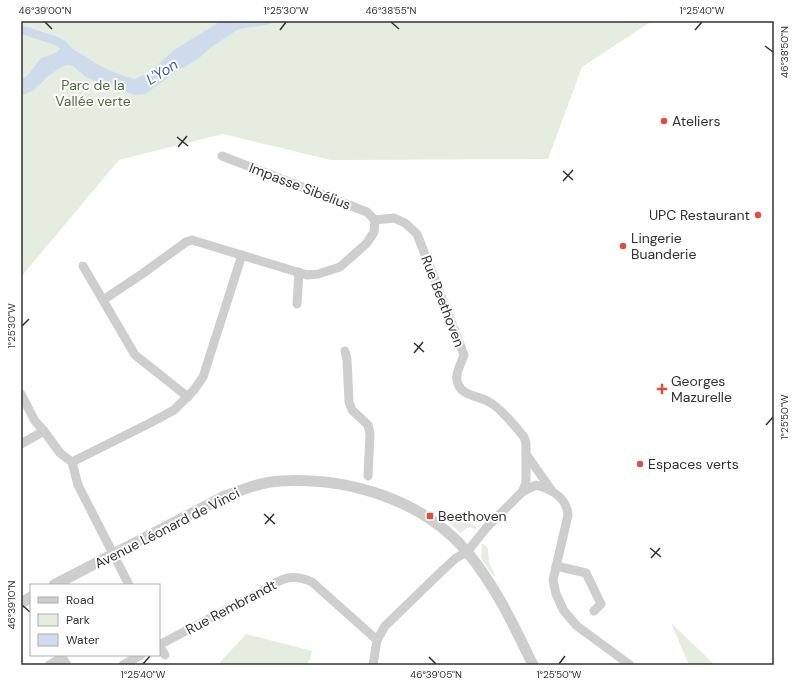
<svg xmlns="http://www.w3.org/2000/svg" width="795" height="686" font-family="'DM Sans',sans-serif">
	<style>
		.green { fill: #e5ede0 }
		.water { fill: #cddbec }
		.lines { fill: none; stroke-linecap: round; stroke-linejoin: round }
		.minor { stroke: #cecece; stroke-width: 9 }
		.tertiary { stroke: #cecece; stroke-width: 11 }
		.ticks { fill: none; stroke: #313131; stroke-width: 1.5 }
		.poi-dot { fill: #e14d3b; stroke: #fff; stroke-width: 1.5 }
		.labels { text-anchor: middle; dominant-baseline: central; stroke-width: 4; stroke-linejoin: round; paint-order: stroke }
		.park-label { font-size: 14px; fill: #4c6d3f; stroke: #fff }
		.poi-label { font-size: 14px; fill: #313131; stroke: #fff; text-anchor: start }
		.street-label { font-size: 14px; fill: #313131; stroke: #fff }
		.water-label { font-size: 15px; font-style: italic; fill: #406492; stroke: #fff }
		.neatline { fill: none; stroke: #313131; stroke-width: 1.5 }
		.ticks-label { font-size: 10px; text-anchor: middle; fill: #313131 }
	</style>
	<rect width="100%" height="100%" fill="#fff"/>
	<g class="green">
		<path d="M21,21H652L582,67L548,159L331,160L223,134L119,160L21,277Z"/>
		<path d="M453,519L475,525L477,528L475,529C469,526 465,528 461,533L449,523Z"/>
		<path d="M482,543L488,548L489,562L495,576L494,577L481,558Z"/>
		<path d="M671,623L715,665H689Z"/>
		<path d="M246,634L312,651L310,660L305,665H220L221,661Z"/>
	</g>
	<path class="water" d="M221,21H278L266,25L244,28L237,30L210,48L198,59L174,73L145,94L136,95L113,88L86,77L73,66L68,65L61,67L47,77L34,90L21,96V80L29,74L41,58L55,53L59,51L60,48L55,45L21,34V25L58,37L65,41L74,50L99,65L118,74L134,79L149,73L174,50Z"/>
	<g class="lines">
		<g class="minor">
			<path d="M222,156L367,212L375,220"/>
			<path d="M83,266L135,355L188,397"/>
			<path d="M103,300L142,274L186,242L192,240L307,275L318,274L340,267L367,243L374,232L375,220"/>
			<path d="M297,304L299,272"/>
			<path d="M345,351L347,359L349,402L352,410L368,425L370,434L368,476"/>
			<path d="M21,394L35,421L44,431L60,453L72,462"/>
			<path d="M21,444L44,431"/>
			<path d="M526,454L552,491"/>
			<path d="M72,462L150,423L174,410L194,390L203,377L242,255"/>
			<path d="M72,462L78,485L129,585"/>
			<path d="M522,492L536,485C551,489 567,498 568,515L553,580L556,594L564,611L577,626L630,665"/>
			<path d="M556,566L586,573L601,604L594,611"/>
			<path d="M159,645L264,590C282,578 292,573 312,582L377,640"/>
			<path d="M159,645L165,655"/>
			<path d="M49,665L59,659L64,660L67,665"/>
			<path d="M123,665L141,655"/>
			<path d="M373,665L377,640L385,626L444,569L456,558L467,552L487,527L522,492L526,483V443L524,437C516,427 499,407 489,402C480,396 462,396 458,384C454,375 461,364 464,355L417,234L405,223L394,218L375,220"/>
		</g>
		<g class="tertiary">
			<path d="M54,585L225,496C242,490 261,482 280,481C347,477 423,499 468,553C496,587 514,626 533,665"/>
			<path d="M21,603L31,597"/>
		</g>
	</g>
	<path class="ticks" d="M45,22L52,29M391,22L399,29M280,30L286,22M695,30L702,22M765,46L773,52M177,137L188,146M178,147L187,136M563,171L573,180M563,181L573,170M22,326L29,319M414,343L424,352M414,353L423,342M766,425L773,417M264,514L275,524M265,524L274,514M650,548L661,557M651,558L660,548M22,605L30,612M429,657L436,664M143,664L150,656M559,664L565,656"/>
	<g class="poi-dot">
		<circle cx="664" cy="121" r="4"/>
		<circle cx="758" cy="215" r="4"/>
		<circle cx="623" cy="246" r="4"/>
		<path d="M660 383h4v4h4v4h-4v4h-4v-4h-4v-4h4z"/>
		<circle cx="640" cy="464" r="4"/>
		<rect x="426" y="512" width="8" height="8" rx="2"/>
	</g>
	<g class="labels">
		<g class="park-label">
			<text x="93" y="85">Parc de la<tspan x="93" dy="16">Vallée verte</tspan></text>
		</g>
		<g class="poi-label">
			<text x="672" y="121">Ateliers</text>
			<text x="750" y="215" text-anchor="end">UPC Restaurant</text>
			<text x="631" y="238">Lingerie<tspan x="631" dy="16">Buanderie</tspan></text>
			<text x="671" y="381">Georges<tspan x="671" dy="16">Mazurelle</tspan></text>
			<text x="648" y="464">Espaces verts</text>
			<text x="438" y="516">Beethoven</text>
		</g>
		<g class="street-label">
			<text transform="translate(300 186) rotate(21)">Impasse Sibélius</text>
			<text transform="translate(443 301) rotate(69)">Rue Beethoven</text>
			<text transform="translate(167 528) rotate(-27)">Avenue Léonard de Vinci</text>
			<text transform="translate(231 607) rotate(-28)">Rue Rembrandt</text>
		</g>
		<g class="water-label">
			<text transform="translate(162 72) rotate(-32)">L'Yon</text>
		</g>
	</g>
	<rect width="795" height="686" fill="none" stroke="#ffffff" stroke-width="44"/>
	<rect x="30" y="584" width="130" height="72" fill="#ffffff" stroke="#adadad"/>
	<rect x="38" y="597" width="20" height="6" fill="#cecece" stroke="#adadad"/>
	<text x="66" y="604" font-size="12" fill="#313131">Road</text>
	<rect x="38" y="614" width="20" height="12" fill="#e5ede0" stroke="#adadad"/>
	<text x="66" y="624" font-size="12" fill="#313131">Park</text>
	<rect x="38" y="634" width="20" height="12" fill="#cddbec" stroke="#adadad"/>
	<text x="66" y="644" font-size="12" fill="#313131">Water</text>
	<rect x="22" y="22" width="751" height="642" class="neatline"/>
	<g class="ticks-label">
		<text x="45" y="14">46°39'00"N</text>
		<text x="286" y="14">1°25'30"W</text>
		<text x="391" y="14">46°38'55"N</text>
		<text x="702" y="14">1°25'40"W</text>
		<text transform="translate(784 52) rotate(-90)" y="4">46°38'50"N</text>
		<text transform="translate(11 326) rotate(-90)" y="4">1°25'30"W</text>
		<text transform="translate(784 417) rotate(-90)" y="4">1°25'50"W</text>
		<text transform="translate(11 605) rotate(-90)" y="4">46°39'10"N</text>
		<text x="143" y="678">1°25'40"W</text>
		<text x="436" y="678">46°39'05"N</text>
		<text x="559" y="678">1°25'50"W</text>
	</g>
</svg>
